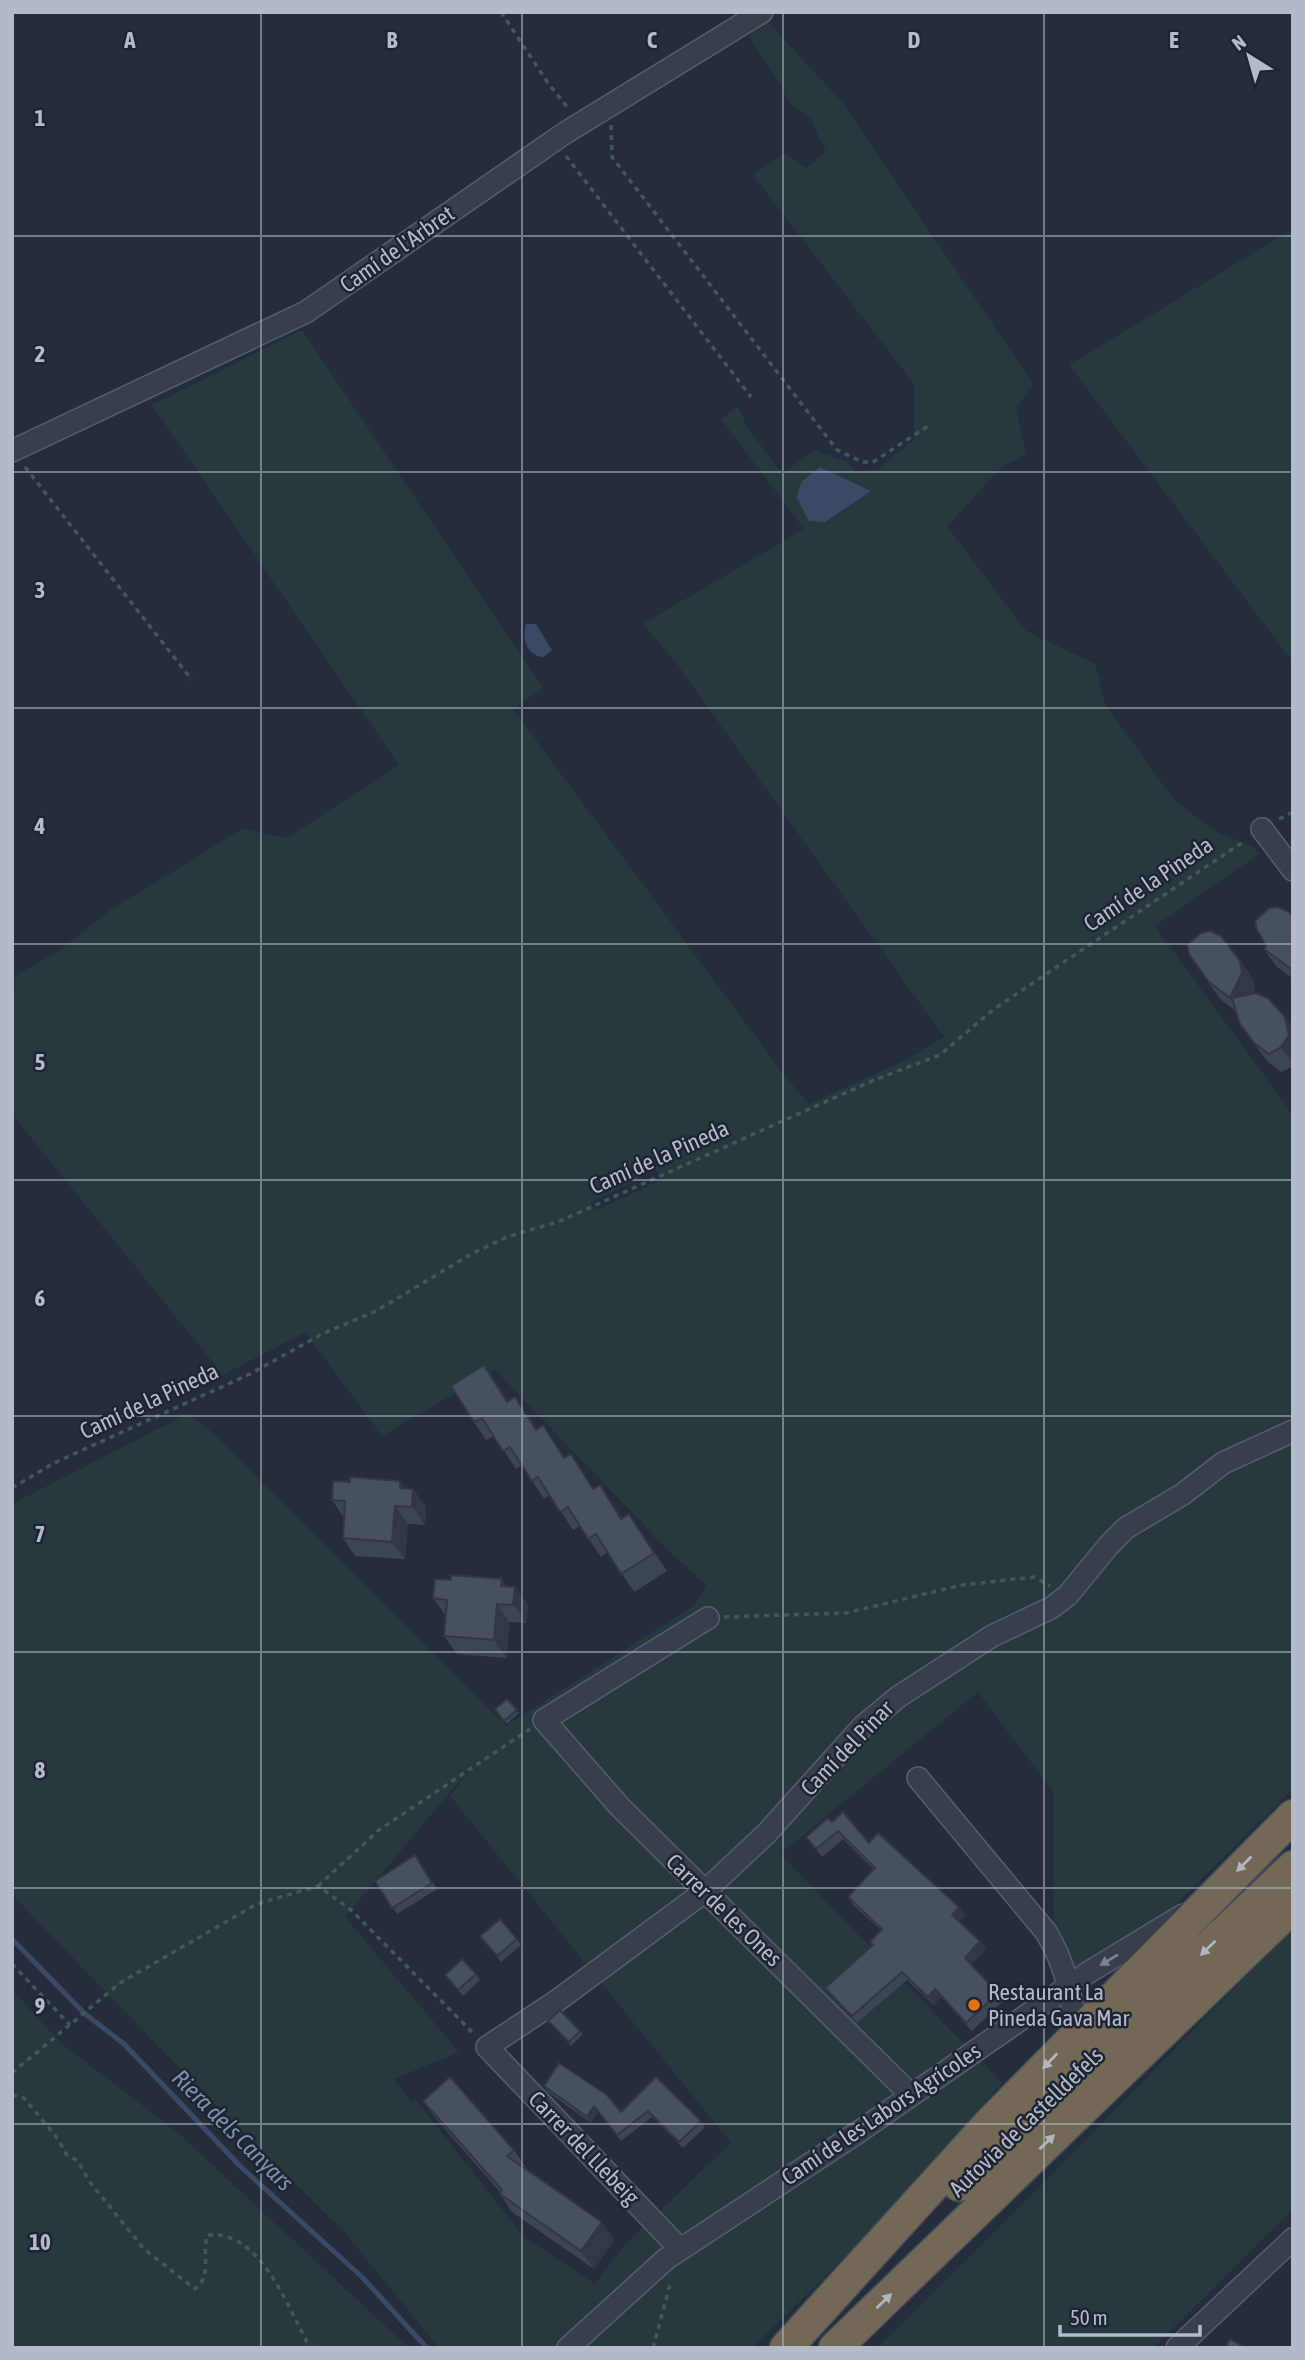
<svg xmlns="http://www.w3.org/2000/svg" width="1305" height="2360" font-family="'Asap Condensed',sans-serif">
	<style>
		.green { fill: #27393d; fill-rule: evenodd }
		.water { fill: #3b4a64 }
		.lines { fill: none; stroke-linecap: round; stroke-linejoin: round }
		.stream { stroke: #3b4a64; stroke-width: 5 }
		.minor-casing { stroke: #575d6a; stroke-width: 24 }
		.highway-casing { stroke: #444a57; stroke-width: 35 }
		.path { stroke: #45565a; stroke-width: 3.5; stroke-dasharray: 5 5; stroke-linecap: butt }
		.minor { stroke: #383f4c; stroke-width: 21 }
		.highway { stroke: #716856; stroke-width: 32 }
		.wall { fill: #3c4553 }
		.shaded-wall { fill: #313843 }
		.building { fill: #465060; stroke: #313843; stroke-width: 2 }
		.oneway { fill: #b1b6c1 }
		.oneway2 { fill: #7c8390 }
		.grid { fill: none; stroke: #b4bac7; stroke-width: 2; stroke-opacity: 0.55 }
		.food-dot { fill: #e8710a; stroke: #1e2431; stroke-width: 2.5 }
		.labels { text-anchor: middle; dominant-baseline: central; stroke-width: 5; stroke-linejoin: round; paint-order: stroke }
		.street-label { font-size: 23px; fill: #b4bac7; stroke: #1e2431 }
		.poi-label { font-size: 23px; fill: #b4bac7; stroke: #1e2431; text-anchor: start }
		.water-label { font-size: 24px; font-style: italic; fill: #7d8fad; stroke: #1e2431 }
		.grid-label { font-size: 23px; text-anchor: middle; font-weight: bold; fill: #b4bac7; stroke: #1e2431; stroke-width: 5; stroke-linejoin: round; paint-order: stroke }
	</style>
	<rect width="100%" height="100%" fill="#252d3c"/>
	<g class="green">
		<path d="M765,19L842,102L1033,384L1016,408L1026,454L1001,468L947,526L1026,631L1095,664L1105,704L1174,800L1216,832L1252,846L1259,854L1155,926L1293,1115V1789L1170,1910L1054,1985V1793L978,1692L780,1854L1002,2083L848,2254L752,2348H439L342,2229L239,2129L12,1895V1504L189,1413L214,1434L506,1726L693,1606L707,1586L671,1553L495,1370L382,1436L305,1332L223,1375L12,1114V988L17,985L12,978L57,952L109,911L242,829L287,838L399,765L152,405L302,330L543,688L513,709L784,1075L809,1104L906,1060L944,1037L677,664L643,624L804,529L721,419L738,406L747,427L782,474L814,450L848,462L856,472L877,469L914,440V384L753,175L784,153L806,168L826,152L810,117L789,103L782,87L749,37ZM655,1170L663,1179L598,1210L590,1203ZM479,1758L450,1796L731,2143L625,2244L595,2284L523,2236L416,2100L412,2103L394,2079L459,2052L345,1917Z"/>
		<path d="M1293,229V662L1069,365Z"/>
		<path d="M1293,1928V2209L1153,2348H877L1025,2202Z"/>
		<path d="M12,1990L62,2044L177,2132L409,2348H12Z"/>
	</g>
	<g class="water">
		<path d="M820,467L871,491L825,522L809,521L797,498L801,482Z"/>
		<path d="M526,624H536L552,650L544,657C526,656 522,639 526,624Z"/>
	</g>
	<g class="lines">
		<path class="stream" d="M12,1939L84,2013L124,2044L242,2168L362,2277L427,2348"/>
		<defs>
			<g id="minor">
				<path d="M12,451L306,312L565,133L762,12"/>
				<path d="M1262,829L1293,870"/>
				<path d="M708,1618L544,1720L620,1807L910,2094"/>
				<path d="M918,1778L1046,1932C1066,1965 1071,1995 1077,2033"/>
				<path d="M680,2249L487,2047L558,2000L704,1892L766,1834L863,1726L898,1697L992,1636L1051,1608L1068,1595L1109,1545L1126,1528L1183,1494L1223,1463L1293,1431"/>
				<path d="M568,2348L666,2259L860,2131L1089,1972L1183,1915"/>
				<path d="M1177,2348L1293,2239"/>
			</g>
			<g id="highway">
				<path d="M959,2185L1293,1867"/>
				<path d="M786,2348L989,2124L1293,1816"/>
				<path d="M835,2348L1293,1906"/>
			</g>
		</defs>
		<use href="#minor" class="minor-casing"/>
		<use href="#highway" class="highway-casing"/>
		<g class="path">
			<path d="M501,12L548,83L568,108"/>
			<path d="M611,125L612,157L837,450L862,462H873L928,426"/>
			<path d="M566,156L751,397"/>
			<path d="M25,467L192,680"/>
			<path d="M1279,819L1293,812"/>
			<path d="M12,1488L54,1463L250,1374L322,1334L376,1311L473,1253L507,1237L560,1221L874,1080L940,1055L994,1009L1246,840"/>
			<path d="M724,1617L846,1613L962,1585L1034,1577L1050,1586"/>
			<path d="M318,1886L379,1830L530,1729"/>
			<path d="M12,1964L70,2025"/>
			<path d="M12,2073L120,1983L257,1904L318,1886L350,1909L475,2035"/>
			<path d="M12,2095L24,2098L58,2139L66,2154L78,2161L89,2181L144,2249L195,2289C212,2277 202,2255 207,2235C259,2229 287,2305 307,2342L313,2348"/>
			<path d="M653,2348L671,2281"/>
		</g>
		<use href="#minor" class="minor"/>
		<use href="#highway" class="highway"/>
	</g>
	<g class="wall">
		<path d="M1293,916V979L1277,967L1264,949Z"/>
		<path d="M1189,954L1240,961L1253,979L1255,991L1254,993L1293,1027V1066L1281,1072L1267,1061L1240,1024L1235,1010L1220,999Z"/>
		<path d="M496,1383L508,1401L528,1415L537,1429L543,1425L565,1458L571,1454L594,1489L600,1485L622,1518L642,1532L667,1571L634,1592L608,1552L601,1557L580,1526L573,1530L550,1495L544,1499L522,1465L516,1469L494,1436L486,1440L474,1422Z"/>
		<path d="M406,1489H413L426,1507L425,1525L408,1524L405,1559L355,1556L343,1538L344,1518L332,1500Z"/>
		<path d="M507,1587H515L528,1605L526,1623L509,1622L507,1658L457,1654L444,1636L446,1616L433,1598Z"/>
		<path d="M507,1699L519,1713L507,1724L495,1709Z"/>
		<path d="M832,1822L869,1843L965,1915L959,1921L980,1941L986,1949L971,1964L998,1993L1003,2001L972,2031L941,1997L934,2005L907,1980L857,2023L831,1995L825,1988L872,1946L870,1942L881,1930L853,1905L848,1897L873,1869L843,1839L822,1857L806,1837Z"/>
		<path d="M415,1855L437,1889L397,1914L375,1881Z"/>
		<path d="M480,1936L517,1939L521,1945L501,1962Z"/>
		<path d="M476,1974L480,1980L463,1996L445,1975Z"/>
		<path d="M548,2021L580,2031L583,2034L571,2046Z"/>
		<path d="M656,2077L701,2121L705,2127L683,2148L652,2117L621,2141L598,2112L591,2123L548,2092L544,2086L621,2112Z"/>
		<path d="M423,2101L514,2150L526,2168L602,2222L614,2240L594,2269L512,2212L500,2194V2192L436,2119Z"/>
	</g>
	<g class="shaded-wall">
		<path d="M1240,961L1253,979L1255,991L1243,1016L1230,998Z"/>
		<path d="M1285,1017L1293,1027V1064L1281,1047Z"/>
		<path d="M484,1365L496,1383L520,1420L507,1402Z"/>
		<path d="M400,1481L413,1498V1489L426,1507L425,1525L400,1488Z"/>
		<path d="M395,1506L408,1524L405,1559L392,1542Z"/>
		<path d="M629,1514L642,1532L667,1571L654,1553Z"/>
		<path d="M502,1579L514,1597L515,1587L528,1605L526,1623L501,1586Z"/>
		<path d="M497,1604L509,1622L507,1658L494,1640Z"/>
		<path d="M959,1907L965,1915L958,1922L952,1915Z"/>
		<path d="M980,1941L986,1949L970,1965L965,1958Z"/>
		<path d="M935,1989L941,1997L934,2005L928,1997Z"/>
		<path d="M594,2106L598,2112L591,2123L587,2117Z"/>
		<path d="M602,2222L614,2240L594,2269L581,2251Z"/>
	</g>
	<g class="building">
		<path d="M1278,907L1289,912L1293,916V973L1291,969L1264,949L1266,945L1257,930L1255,921L1269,908Z"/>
		<path d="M1210,931L1221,936L1240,961L1242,973L1230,998L1208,981L1189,954L1187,945L1201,933Z"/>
		<path d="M1256,993L1268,998L1285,1017L1289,1035L1281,1047L1269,1054L1254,1043L1240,1024L1232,998Z"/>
		<path d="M484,1365L507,1402L515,1397L536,1430L543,1425L564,1458L571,1454L593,1489L600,1485L621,1519L629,1514L654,1553L621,1574L596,1534L588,1539L568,1507L560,1512L538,1477L532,1481L510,1447L503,1451L482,1418L474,1422L451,1386Z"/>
		<path d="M350,1477L400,1481V1488L413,1489L412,1507L395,1506L392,1542L343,1538L345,1501L332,1500L333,1481L350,1482Z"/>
		<path d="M451,1575L502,1579L501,1586L515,1587L513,1605L497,1604L494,1640L444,1636L447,1600L433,1598L435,1579L451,1580Z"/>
		<path d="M507,1699L517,1710L504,1721L495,1709Z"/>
		<path d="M843,1812L869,1843L878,1833L959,1907L952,1915L980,1941L965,1958L998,1993L966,2023L935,1989L928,1997L902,1972L852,2016L825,1988L873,1945L870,1942L882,1929L848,1897L875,1868L838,1831L816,1849L806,1837L828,1818L832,1822Z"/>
		<path d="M415,1855L432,1883L392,1908L375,1881Z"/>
		<path d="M500,1919L517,1939L497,1956L480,1936Z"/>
		<path d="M462,1959L476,1974L458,1990L445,1975Z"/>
		<path d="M560,2010L580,2031L569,2042L548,2021Z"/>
		<path d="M559,2063L607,2095L621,2112L656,2077L701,2121L679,2142L648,2111L617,2135L594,2106L587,2117L544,2086Z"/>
		<path d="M450,2077L514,2150L507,2156L602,2222L581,2251L500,2194L502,2190L423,2101Z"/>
		<path d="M1230,2339L1246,2348H1225Z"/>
	</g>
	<defs><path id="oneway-solid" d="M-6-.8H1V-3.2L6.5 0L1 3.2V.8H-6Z" transform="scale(1.75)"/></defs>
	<g class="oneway">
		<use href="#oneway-solid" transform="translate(1244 1864) rotate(135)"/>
		<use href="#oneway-solid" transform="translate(1208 1948) rotate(136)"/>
		<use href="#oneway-solid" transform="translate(1050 2061) rotate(134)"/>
		<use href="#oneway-solid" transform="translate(1047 2142) rotate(-44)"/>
		<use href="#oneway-solid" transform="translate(884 2301) rotate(-44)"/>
	</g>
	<use class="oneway2" href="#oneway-solid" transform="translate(1109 1960) rotate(149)"/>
	<path class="grid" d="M261,12V2348M522,12V2348M783,12V2348M1044,12V2348M12,236H1293M12,472H1293M12,708H1293M12,944H1293M12,1180H1293M12,1416H1293M12,1652H1293M12,1888H1293M12,2124H1293"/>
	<circle class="food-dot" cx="974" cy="2005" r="7"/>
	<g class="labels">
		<g class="street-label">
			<text transform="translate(397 249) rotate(-35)">Camí de l'Arbret</text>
			<text transform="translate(1148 884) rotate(-34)">Camí de la Pineda</text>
			<text transform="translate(659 1157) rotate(-24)">Camí de la Pineda</text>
			<text transform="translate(149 1401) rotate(-25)">Camí de la Pineda</text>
			<text transform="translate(847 1748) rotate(-46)">Camí del Pinar</text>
			<text transform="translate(724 1910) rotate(44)">Carrer de les Ones</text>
			<text transform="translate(881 2114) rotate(-34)">Camí de les Labors Agrícoles</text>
			<text transform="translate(1026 2122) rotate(-44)">Autovia de Castelldefels</text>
			<text transform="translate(584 2148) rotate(46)">Carrer del Llebeig</text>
		</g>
		<g class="poi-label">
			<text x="988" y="1992">Restaurant La<tspan x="988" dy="26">Pineda Gava Mar</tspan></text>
		</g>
		<g class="water-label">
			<text transform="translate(233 2130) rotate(45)">Riera dels Canyars</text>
		</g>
	</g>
	<g class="grid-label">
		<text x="130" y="48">A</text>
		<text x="392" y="48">B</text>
		<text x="652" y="48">C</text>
		<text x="914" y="48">D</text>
		<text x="1174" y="48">E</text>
		<text x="40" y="126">1</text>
		<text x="40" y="362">2</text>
		<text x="40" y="598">3</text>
		<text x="40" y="834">4</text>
		<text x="40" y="1070">5</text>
		<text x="40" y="1306">6</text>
		<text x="40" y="1542">7</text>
		<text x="40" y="1778">8</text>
		<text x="40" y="2014">9</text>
		<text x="40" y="2250">10</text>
	</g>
	<rect width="1305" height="2360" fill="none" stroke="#b4bac7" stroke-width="28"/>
	<g transform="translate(1249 56) rotate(323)" stroke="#1e2431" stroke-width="5" paint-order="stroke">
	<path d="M0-5L12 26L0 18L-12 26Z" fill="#b4bac7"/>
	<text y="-10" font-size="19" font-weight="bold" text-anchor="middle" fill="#b4bac7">N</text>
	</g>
	<path d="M1060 2325v10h140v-10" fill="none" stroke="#b4bac7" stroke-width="3.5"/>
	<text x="1070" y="2325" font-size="21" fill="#b4bac7" stroke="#1e2431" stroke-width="5" paint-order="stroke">50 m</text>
</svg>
